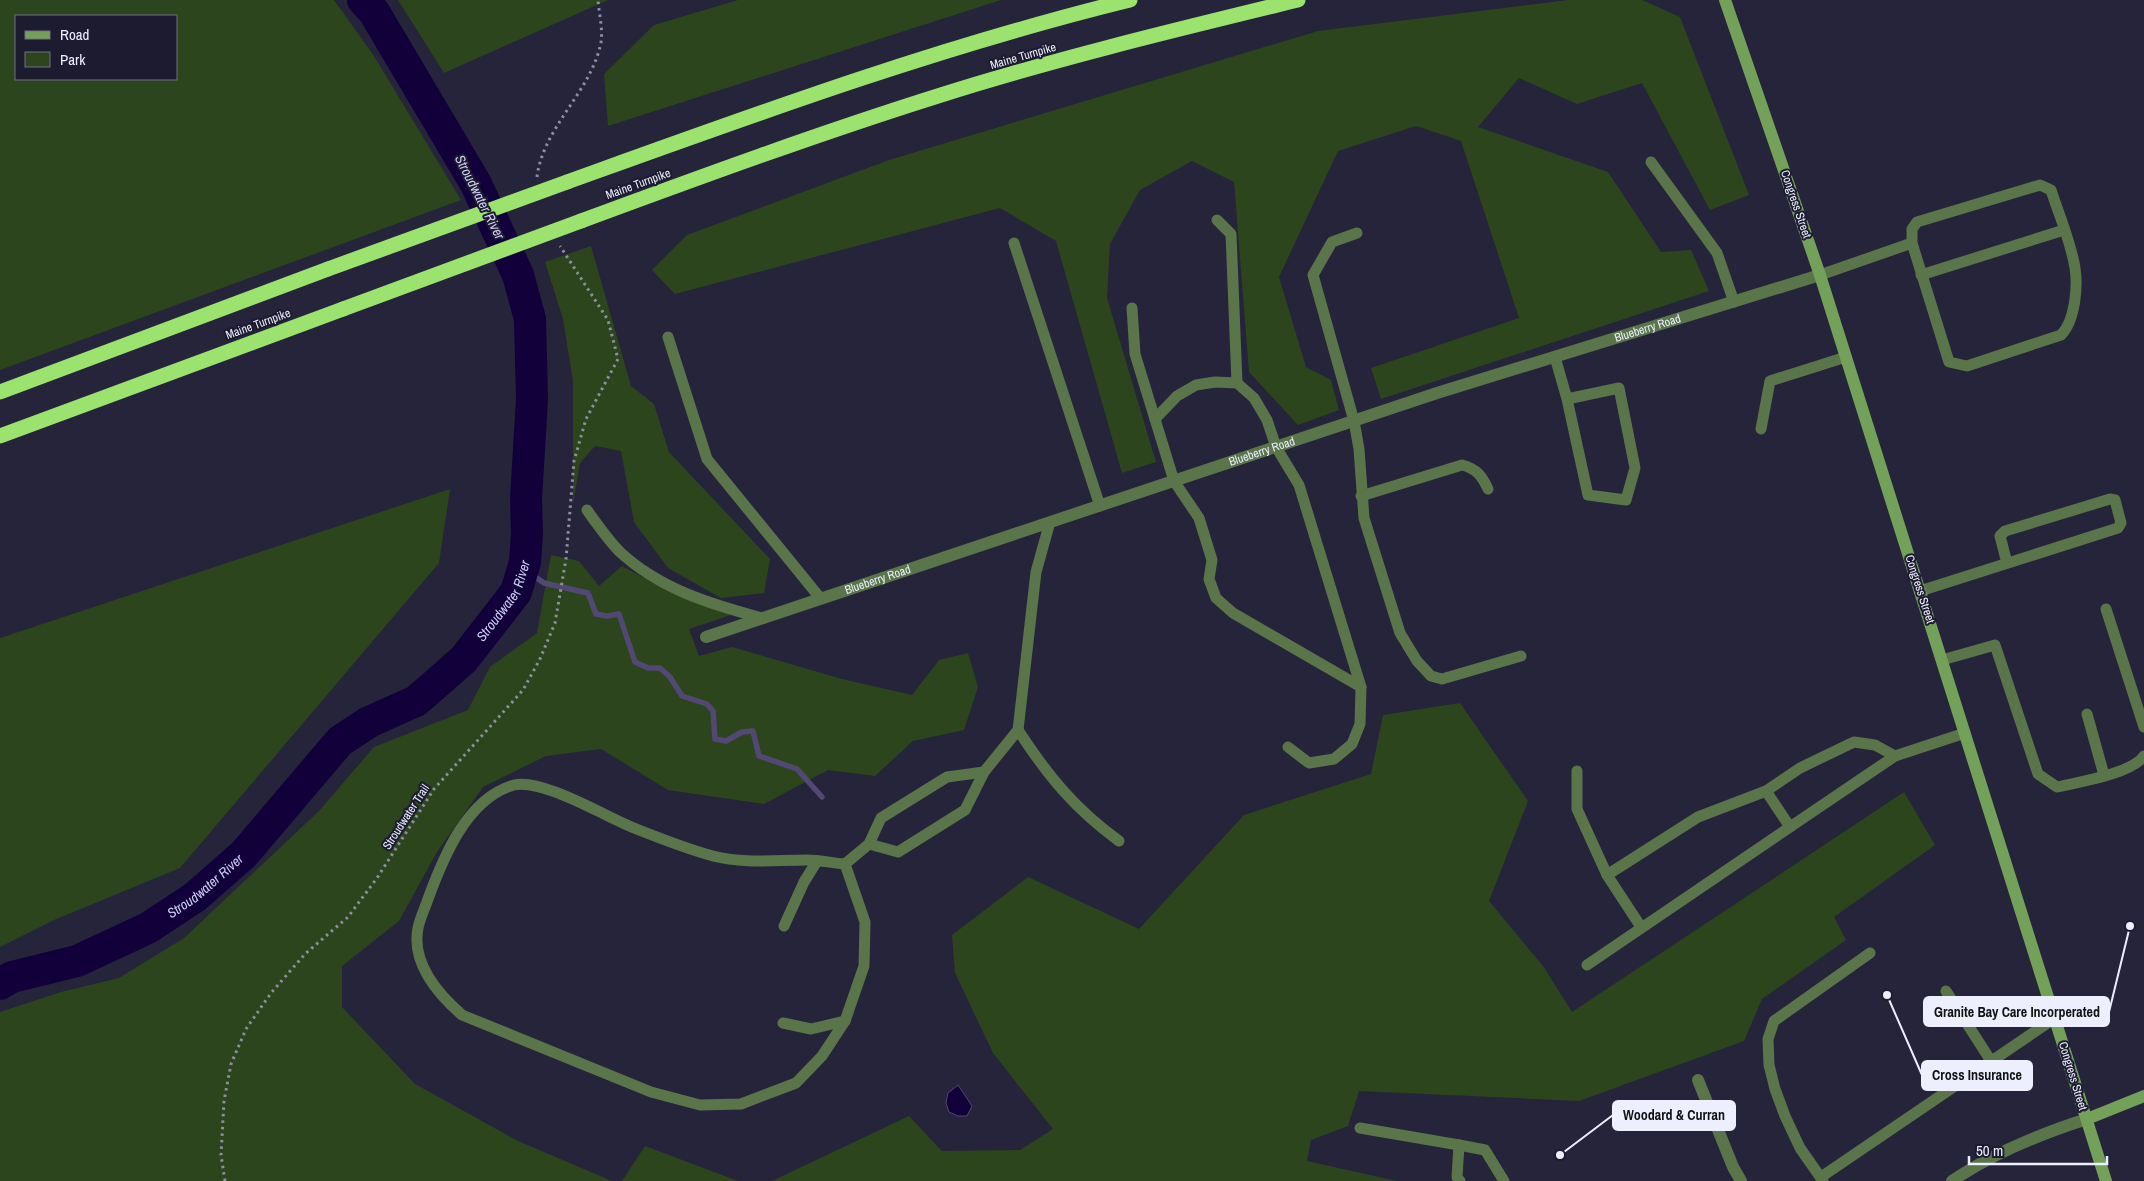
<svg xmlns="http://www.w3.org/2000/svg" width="2144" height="1181" font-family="'Archivo Narrow',sans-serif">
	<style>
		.green { fill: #2c451d; fill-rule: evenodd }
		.water { fill: #11003a; stroke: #534875 }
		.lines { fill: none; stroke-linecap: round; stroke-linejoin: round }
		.stream { stroke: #534875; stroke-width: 5.5 }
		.river { stroke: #11003a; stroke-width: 32 }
		.path { stroke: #8e8ea1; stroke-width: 3; stroke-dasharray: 2.5 4; stroke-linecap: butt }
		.service { stroke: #597549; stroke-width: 11 }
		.minor { stroke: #597549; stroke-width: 12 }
		.secondary { stroke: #74a159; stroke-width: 12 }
		.motorway { stroke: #9be26f; stroke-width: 15 }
		.motorway-bridge { stroke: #9be26f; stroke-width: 15 }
		.labels { text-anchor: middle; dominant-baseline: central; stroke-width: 4; stroke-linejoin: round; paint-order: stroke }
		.street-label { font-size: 12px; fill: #eeeffe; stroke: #1c1b30 }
		.water-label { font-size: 14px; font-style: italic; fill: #cdcdf4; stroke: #1c1b30 }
		.leader { fill: none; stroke: #eeeffe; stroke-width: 2 }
		.callout-dot { fill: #eeeffe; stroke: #1c1b30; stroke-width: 2 }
		.callout { fill: #eeeffe; stroke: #eeeffe; stroke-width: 2 }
		.callout-label { font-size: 14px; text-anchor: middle; font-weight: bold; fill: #111 }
	</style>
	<rect width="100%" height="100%" fill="#25243b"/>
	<g class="green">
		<path d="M0,0H334L374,56L461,200L0,370ZM176,16V79H16V16Z"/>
		<path d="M398,0H608L444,73Z"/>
		<path d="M738,0H1001L608,126L604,74L654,25Z"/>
		<path d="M1568,0H1642L1680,17L1749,195L1710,210L1642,83L1577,104L1519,78L1478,127L1608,172L1661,252L1691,250L1709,291L1381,399L1371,368L1519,318L1461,141L1416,126L1338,151L1279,277L1306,367L1331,380L1339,410L1298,425L1249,372L1234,182L1192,161L1140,190L1110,244L1107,298L1156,462L1122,473L1056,241L1000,208L675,294L652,270L687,235L889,160L1318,31Z"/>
		<path d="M591,246L631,386L654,404L669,452L770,559L764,593L721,598L668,568L634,522L621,451L595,446L580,463L573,504V381L563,319L545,262Z"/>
		<path d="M450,489L439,563L180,868L54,920L0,947V638Z"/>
		<path d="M551,555L579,561L599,586L622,566L668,591L731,615L689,629L699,656L732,647L842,679L912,695L939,660L968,653L978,687L964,730L913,741L875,776L828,770L764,804L668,790L601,749L546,756L483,787L437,852L399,921L342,966V1007L415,1084L518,1141L612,1181H0V1012L61,992L119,978L184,938L319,811L374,747L468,710L490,667L537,633Z"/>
		<path d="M1460,703L1528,801L1489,901L1543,966L1572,1012L1904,792L1935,845L1834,917L1846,940L1762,999L1744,1041L1579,1101L1359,1091L1348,1126L1311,1140L1307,1161L1397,1181H772L909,1116L942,1151L1020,1150L1053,1129L993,1053L955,973L952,935L1028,877L1139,929L1244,815L1371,774L1383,715Z"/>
		<path d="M645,1146L738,1181H622Z"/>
	</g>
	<path class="water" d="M958,1085L972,1106L967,1116H958L949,1112L946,1103L948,1093Z"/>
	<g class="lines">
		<path class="stream" d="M525,562L534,576L544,583L588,593L596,614L607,616L619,614L635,662L648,668H660L670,677L682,696L707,704L713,711L715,739L726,741L742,732L753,731L759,756L797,769L822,797"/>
		<path class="river" id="s1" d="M0,984L12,977L77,961L148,928L195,897L244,854L340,741L369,722L416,701L438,682L464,659L516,592L525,562L527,534L526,499L532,399L530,319L518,275L476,184L374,12L363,0"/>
		<g class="path">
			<path d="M537,177C543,127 592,91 601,42C603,29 599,13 598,0"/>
			<path d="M225,1181L221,1155L224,1101L231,1064L246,1029L271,993L305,954L348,917L377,878L434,789L523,690L540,659L555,623L566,559L574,461L586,419L618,359L608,320L560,246"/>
		</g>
		<g class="service">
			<path d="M1651,162L1717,253L1734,302"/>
			<path d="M1217,220L1231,234L1237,383"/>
			<path d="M1357,233L1332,242L1313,275L1354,421L1359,449L1364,518L1400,633L1417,661L1431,676L1442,679L1521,656"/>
			<path d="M1014,243L1100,506"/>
			<path d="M1820,275L1912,243L1949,362L1967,366L2061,335C2075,321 2078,287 2075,268C2071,242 2059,215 2051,190L2040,185L1917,222L1912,229V243"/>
			<path d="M1921,275L2064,230"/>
			<path d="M1132,308L1135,354L1174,481L1199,518L1212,560L1209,579L1216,598L1233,613L1361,687"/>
			<path d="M668,337L707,459L821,599"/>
			<path d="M1555,357L1567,399L1588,495L1626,500L1635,468L1619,388L1567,399"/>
			<path d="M1155,419L1177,396L1196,385L1215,382L1237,383L1254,398L1267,420L1276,447L1299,485L1361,687L1360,724L1352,744L1334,759L1309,763L1288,747"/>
			<path d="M1761,429L1770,381L1846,357"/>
			<path d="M1361,496L1462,465C1477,469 1482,476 1488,489"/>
			<path d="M587,510C597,524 608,540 620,552C660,589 710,604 762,618"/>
			<path d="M1920,591L2118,528L2121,523L2115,500L2110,499L2005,531L2000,536L2007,563"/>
			<path d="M2106,609L2144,727"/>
			<path d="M1942,660L1995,645L2038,774L2057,787C2079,782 2131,774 2144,756"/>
			<path d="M2087,714L2104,775"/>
			<path d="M1018,730C1048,776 1074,808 1119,841"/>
			<path d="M1577,771V809L1607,875"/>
			<path d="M1766,791L1790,827L1895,756L1965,733"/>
			<path d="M869,844L898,852L965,810L984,772L1018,730L1036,572L1050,522"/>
			<path d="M845,864L865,922L864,966L845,1021L822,1056L796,1083L741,1104L700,1105L651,1092L462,1015C438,994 411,963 418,928C420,918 425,908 428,899C443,858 467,798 514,785C542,778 606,817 634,828C659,838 687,849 713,856C744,864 775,860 807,860C820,860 832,863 845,864L869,844L881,818L947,777L984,772"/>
			<path d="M784,926L804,882L817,861"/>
			<path d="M1641,927L1607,875L1698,817L1766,791L1800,768L1854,742L1875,745L1895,756"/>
			<path d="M1587,965L1790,827"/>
			<path d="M1946,991L1991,1061"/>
			<path d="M783,1023L811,1029L845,1021"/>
			<path d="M1360,1128L1459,1145L1457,1177L1460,1181"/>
			<path d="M1459,1145L1485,1150L1504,1181"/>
			<path d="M1821,1177L2055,1018"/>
			<path d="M1823,1181L1800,1148L1785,1116L1775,1089L1769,1065L1768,1039L1774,1021L1870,953"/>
		</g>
		<g class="minor">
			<path id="s2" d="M706,637L1437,393L1820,275"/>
			<path d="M1698,1080L1733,1167L1741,1181"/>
			<path d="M1952,1181C1993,1153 2040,1134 2087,1119"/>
		</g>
		<g class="secondary">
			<path d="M1725,0L1820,275L2106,1181"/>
			<path d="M2087,1119L2144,1096"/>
		</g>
		<g class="motorway">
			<path d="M567,182C753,115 938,47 1130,0"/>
			<path d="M581,221C700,177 820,133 941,95C1058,58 1179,29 1298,0"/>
			<path d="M0,392L328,269"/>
			<path d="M0,436L343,309"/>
		</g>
		<g class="motorway-bridge">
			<path d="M328,269L567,182"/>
			<path d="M343,309L581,221"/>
		</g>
	</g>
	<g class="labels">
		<g class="street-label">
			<text transform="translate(1023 56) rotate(-16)">Maine Turnpike</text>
			<text transform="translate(638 184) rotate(-20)">Maine Turnpike</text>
			<text transform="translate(1796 204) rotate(71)">Congress Street</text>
			<text transform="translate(258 324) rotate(-20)">Maine Turnpike</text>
			<text stroke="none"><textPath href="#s2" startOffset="991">Blueberry Road</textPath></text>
			<text stroke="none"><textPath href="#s2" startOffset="586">Blueberry Road</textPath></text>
			<text stroke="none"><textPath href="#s2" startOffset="181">Blueberry Road</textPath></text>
			<text transform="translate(1920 589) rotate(72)">Congress Street</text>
			<text transform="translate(406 817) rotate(-57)">Stroudwater Trail</text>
			<text transform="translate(2073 1076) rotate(73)">Congress Street</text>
		</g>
		<g class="water-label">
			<text transform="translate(480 197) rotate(63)">Stroudwater River</text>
			<text stroke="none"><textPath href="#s1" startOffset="650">Stroudwater River</textPath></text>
			<text stroke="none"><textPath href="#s1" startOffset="230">Stroudwater River</textPath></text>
		</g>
	</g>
	<path class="leader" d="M2130 926L2109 1012M1887 995L1922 1075M1560 1155L1613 1115"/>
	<g class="callout-dot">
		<circle cx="2130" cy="926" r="5"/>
		<circle cx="1887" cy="995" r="5"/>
		<circle cx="1560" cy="1155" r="5"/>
	</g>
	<g class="callout">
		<rect x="1924" y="997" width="185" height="29" rx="5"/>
		<rect x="1922" y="1061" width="110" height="29" rx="5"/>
		<rect x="1613" y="1101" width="122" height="29" rx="5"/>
	</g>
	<g class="callout-label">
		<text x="2017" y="1017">Granite Bay Care Incorperated</text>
		<text x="1977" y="1080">Cross Insurance</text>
		<text x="1674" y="1120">Woodard &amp; Curran</text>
	</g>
	<rect x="15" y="15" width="162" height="65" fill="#1c1b30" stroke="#707082"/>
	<rect x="25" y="31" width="25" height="8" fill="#74a159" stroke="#707082"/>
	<text x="60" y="40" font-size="15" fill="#eeeffe">Road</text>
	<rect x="25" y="52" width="25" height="15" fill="#2c451d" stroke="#707082"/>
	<text x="60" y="65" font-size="15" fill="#eeeffe">Park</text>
	<path d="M1969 1156v8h138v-8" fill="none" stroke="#eeeffe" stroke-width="2.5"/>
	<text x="1976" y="1156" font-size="15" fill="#eeeffe" stroke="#1c1b30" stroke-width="4" paint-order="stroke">50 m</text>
</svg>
